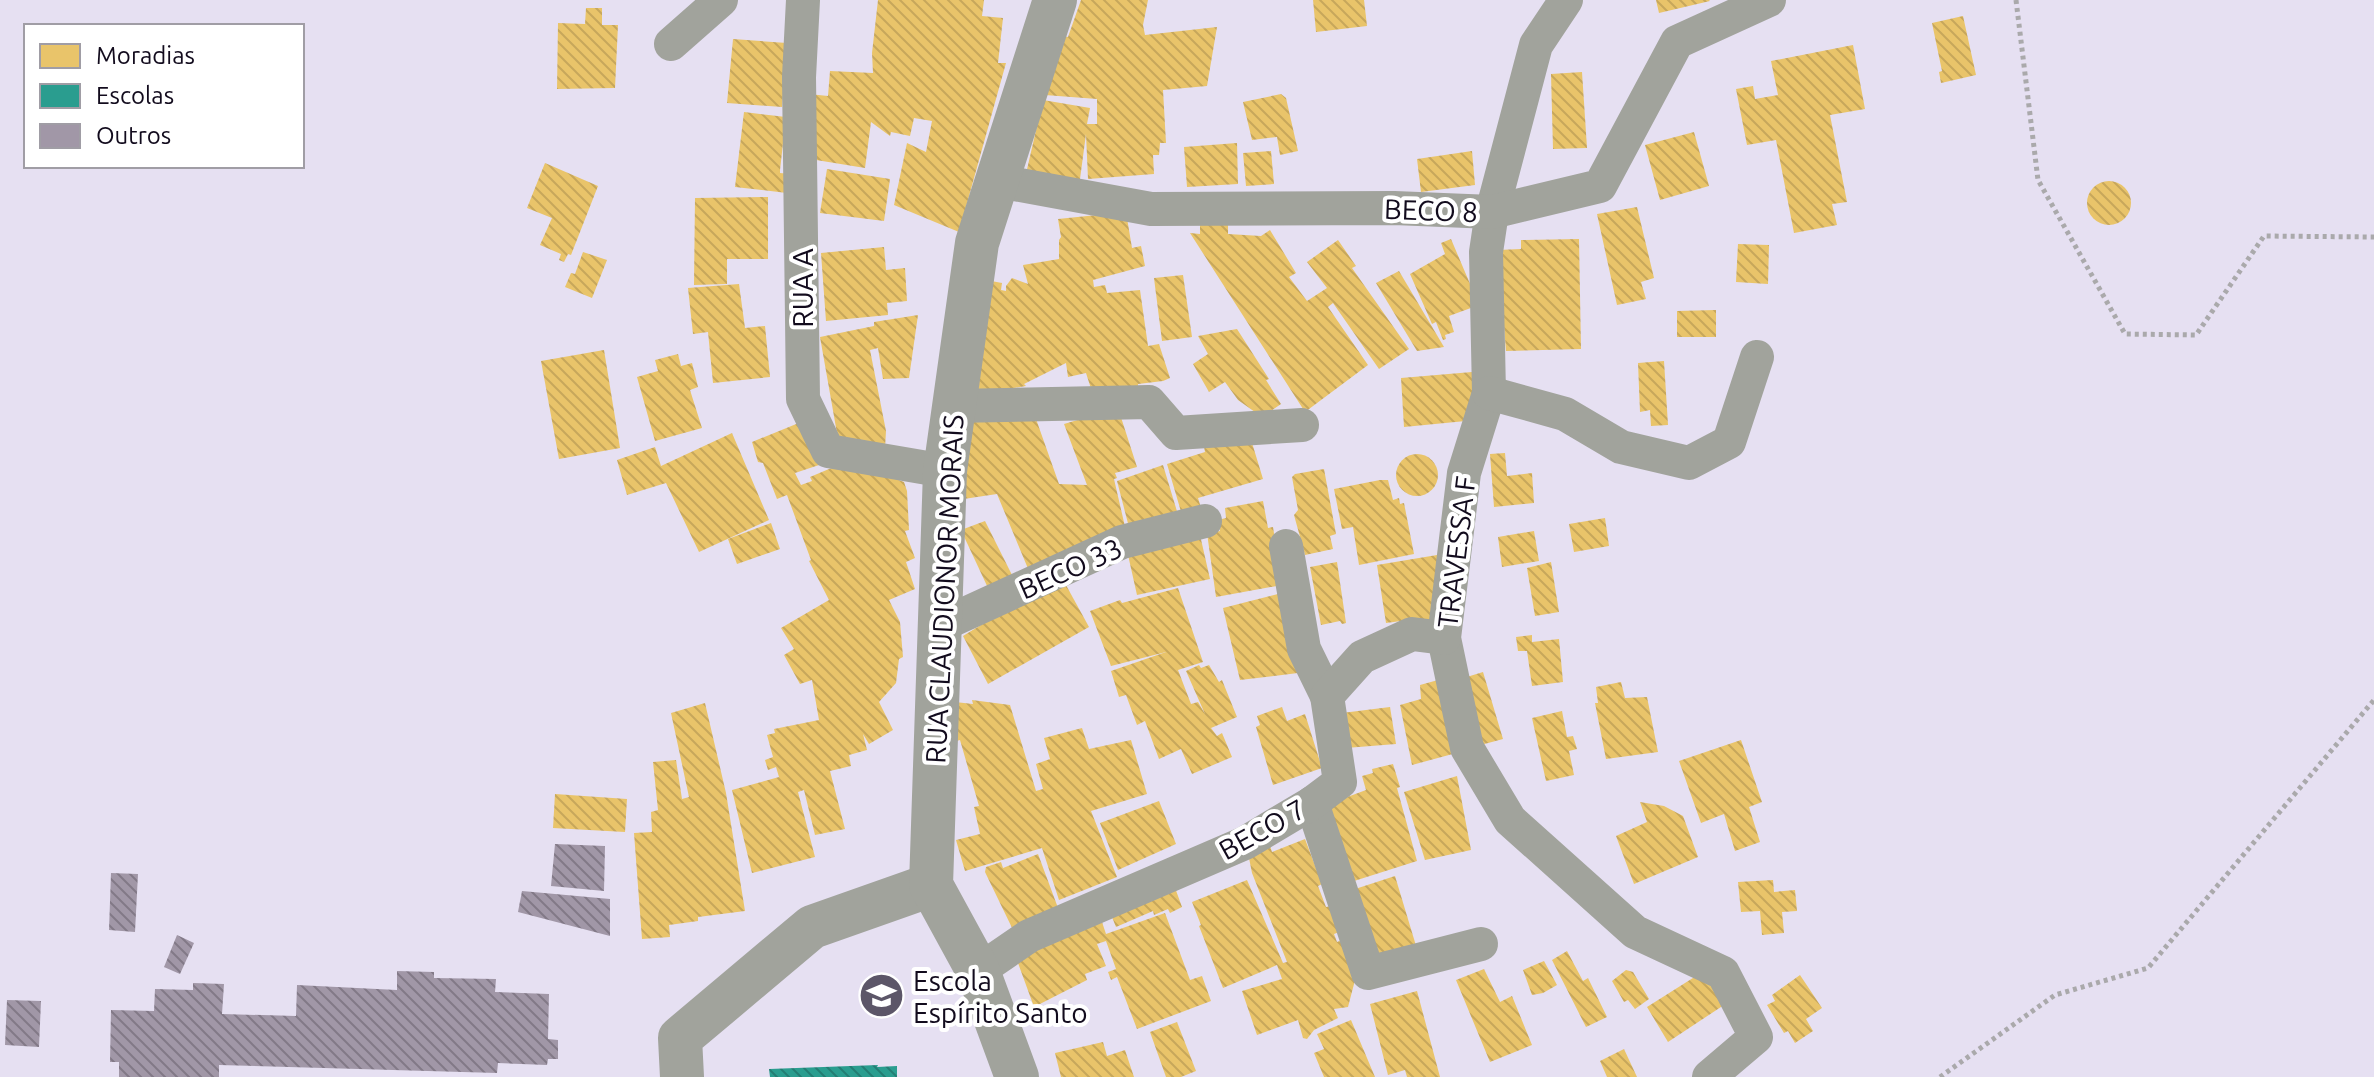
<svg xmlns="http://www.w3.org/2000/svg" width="2374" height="1077" font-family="Ubuntu,sans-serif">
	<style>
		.homes { fill: url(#homes-back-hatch) }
		.schools { fill: url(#schools-back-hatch) }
		.building { fill: url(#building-back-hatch) }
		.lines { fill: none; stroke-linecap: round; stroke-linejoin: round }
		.path { stroke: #aaa9ab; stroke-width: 5; stroke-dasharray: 4 4; stroke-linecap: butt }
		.lane { stroke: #a1a39c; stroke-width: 34 }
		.street { stroke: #a1a39c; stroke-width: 44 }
		.labels { text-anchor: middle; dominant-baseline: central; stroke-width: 8; stroke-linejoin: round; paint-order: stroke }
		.street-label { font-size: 28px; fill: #120b1d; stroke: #fff }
		.poi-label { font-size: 28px; fill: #120b1d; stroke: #fff; text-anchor: start }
	</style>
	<defs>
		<pattern id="homes-back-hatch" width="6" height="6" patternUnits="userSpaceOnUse" patternTransform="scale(2)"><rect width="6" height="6" fill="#e9c46a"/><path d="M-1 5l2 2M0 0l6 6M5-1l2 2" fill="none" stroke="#c7a75b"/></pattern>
		<pattern id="schools-back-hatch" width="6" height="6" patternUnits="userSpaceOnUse" patternTransform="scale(2)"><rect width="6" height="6" fill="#2a9d8f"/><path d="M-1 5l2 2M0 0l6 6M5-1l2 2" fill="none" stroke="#237e74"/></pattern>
		<pattern id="building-back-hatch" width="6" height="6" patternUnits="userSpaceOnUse" patternTransform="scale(2)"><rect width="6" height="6" fill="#a197a7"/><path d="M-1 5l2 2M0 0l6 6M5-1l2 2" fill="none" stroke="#827987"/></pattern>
	</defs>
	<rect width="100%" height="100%" fill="#e6e0f2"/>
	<g class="homes">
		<path d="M878,0H984L982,16L1003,18L998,63H1006L959,232L894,205L907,143L926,152L932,121L914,118L910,136L891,132L890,136L871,122L865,168L804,158L809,94L828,96L830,71L873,73L872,53Z"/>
		<path d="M1081,0H1148L1143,25L1145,35L1217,27L1207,86L1163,90L1166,143H1160L1159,155H1153L1154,174L1088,179L1086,134L1080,179L1025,178L1043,100L1090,108L1087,124H1097V99L1045,95L1062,36L1068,37Z"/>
		<path d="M1313,0H1364L1367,26L1316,32Z"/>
		<path d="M1656,0H1709L1710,1L1659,13Z"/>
		<path d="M586,8H602V25H618L615,88L557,89L558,23L585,24Z"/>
		<path d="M1963,16L1976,75L1941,83L1939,72L1942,71L1932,23Z"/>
		<path d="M733,39L787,43L782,107L727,103Z"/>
		<path d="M1853,45L1865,109L1830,115L1847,202L1832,204L1837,225L1794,233L1776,140L1747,145L1736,89L1753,86L1755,99L1778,95L1771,61Z"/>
		<path d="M1582,72L1587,148L1553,149L1551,74Z"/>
		<path d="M1281,94L1286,98L1298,151L1280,155L1277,137L1252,140L1243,102Z"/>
		<path d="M744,112L786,117L780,170V173L790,174L787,193L735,187Z"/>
		<path d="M1694,132L1709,186L1660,200L1645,145Z"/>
		<path d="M1237,143L1238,184L1187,187L1184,147Z"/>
		<path d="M1271,151L1274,184L1246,186L1243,153Z"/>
		<path d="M1472,151L1475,185L1421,192L1417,159Z"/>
		<path d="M545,163L598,186L571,255L568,254L564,262L559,260L561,254L540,245L552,218L527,208Z"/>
		<path d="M827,169L890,179L884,221L820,213Z"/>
		<circle cx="2109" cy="203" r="22"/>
		<path d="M768,197V259H727V284L694,285L695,198Z"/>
		<path d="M1637,207L1654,278L1641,282L1646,299L1617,305L1597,214Z"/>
		<path d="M1126,212L1132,248L1141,246L1145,266L1093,280L1094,287L1105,285L1107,293L1140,290L1148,346L1159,344L1170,378L1163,381L1138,384V387L1094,398L1086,373L1068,377L1066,363L1024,384L1026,386L973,395L986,280L1002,283L1001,290L1006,291V286L1012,278L1028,284L1023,265L1059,259V240L1061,237L1058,219Z"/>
		<path d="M1200,225H1228V234L1261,236L1270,230L1296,273L1289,277L1307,301L1327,288L1307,262L1338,240L1356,266L1352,268L1409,349L1379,369L1333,303L1328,307L1368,365L1305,412L1190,233L1200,234Z"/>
		<path d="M1451,239L1479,305L1449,316L1454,332L1445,335L1446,339L1443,340L1436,322L1432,324L1410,274L1445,254L1441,243Z"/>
		<path d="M1579,239L1581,349L1506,351L1498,250L1521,249V240Z"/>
		<path d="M1738,244L1769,245L1768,284L1736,282Z"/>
		<path d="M884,247L886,270L905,268L907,301L887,303L888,315L826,321L821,253Z"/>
		<path d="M583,252L607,260L592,298L565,287L571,273L575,274Z"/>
		<path d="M1399,271L1444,347L1417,351L1376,283Z"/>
		<path d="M1183,275L1192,337L1162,341L1154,278Z"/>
		<path d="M739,284L745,328L765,326L770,377L713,383L708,332L693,334L688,288Z"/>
		<path d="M1716,310V337H1677V311Z"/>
		<path d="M918,315L909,378L883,379L878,348L870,350L886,431L885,448L838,439L820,337L874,326V322Z"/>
		<path d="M1237,329L1269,379L1266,380L1281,404L1262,417L1238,400L1225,382L1209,392L1193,364L1208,354L1198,336Z"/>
		<path d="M604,350L620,448L559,459L541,361Z"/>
		<path d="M678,354L681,366L692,363L698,387L690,390L702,428L655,441L637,377L658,371L655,360Z"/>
		<path d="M1664,361L1668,425L1651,426L1650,410L1640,412L1638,363Z"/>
		<path d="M1472,372L1476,420L1404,427L1401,378Z"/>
		<path d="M1118,408L1137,467L1115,473L1117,478L1114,479L1126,531L1029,571L997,494L957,500L961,419H1036L1059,484L1087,485L1064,424Z"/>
		<path d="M806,420L825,463L795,473L801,485L812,481L810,477L848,461L904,482L907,491L909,530L905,531L915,558L906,562L915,589L889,600L900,622L903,657L899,659L896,683L879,702L893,730L869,744L863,734L867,750L849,755L851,766L830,771L845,829L815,835L804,790L798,792L815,857L752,873L732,790L779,777L776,767L768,770L765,760L773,757L767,735L775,733L774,729L819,720L812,680L800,684L784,655L794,649L781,628L829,600L809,561L811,560L787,495L777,499L763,463L758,462L752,442Z"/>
		<path d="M732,433L769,520L699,552L666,483L627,495L617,460L655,447L661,466Z"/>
		<path d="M1249,433L1263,479L1198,498L1202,511L1182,515L1167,464L1205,452L1204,447Z"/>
		<path d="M1505,453L1507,476L1532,473L1534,503L1494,507L1490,454Z"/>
		<circle cx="1417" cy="475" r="21"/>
		<path d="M1163,465L1179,518L1131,535L1117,481Z"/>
		<path d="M1324,469L1336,534L1330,536L1333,549L1305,555L1294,515L1298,510L1292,477L1295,474Z"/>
		<path d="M1380,480H1388L1393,500L1399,498L1400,504L1404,503L1414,554L1359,565L1353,527L1342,529L1334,489Z"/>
		<path d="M1263,501L1268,528L1273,527L1282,585L1216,597L1207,533L1220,531L1218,520L1226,518L1225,508Z"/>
		<path d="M1605,518L1609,546L1574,552L1569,524Z"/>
		<path d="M985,521L1013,577L988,588L961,530Z"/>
		<path d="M771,523L780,549L737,564L728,539Z"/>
		<path d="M1534,531L1539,561L1502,567L1498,537Z"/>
		<path d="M1200,535L1210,579L1137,595L1126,546Z"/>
		<path d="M1437,555L1443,618L1416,622V619L1386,623L1377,565Z"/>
		<path d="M1337,562L1346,623L1342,624L1340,621L1321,625L1310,567Z"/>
		<path d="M1551,562L1559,612L1535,616L1527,568Z"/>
		<path d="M1061,576L1089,627L988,684L963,636Z"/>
		<path d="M1178,588L1203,662L1178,670L1191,704L1198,702L1205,714L1186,671L1199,665L1201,668L1209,665L1219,682L1222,680L1237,717L1211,728L1217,736L1222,733L1232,757L1192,774L1181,749L1159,759L1145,721L1137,725L1126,695L1119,697L1111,671L1166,652L1111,666L1090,611L1120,600L1122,603Z"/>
		<path d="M1278,594L1298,673L1240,680L1223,608Z"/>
		<path d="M1532,635V642L1559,639L1563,682L1532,686L1527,651H1518L1516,637Z"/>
		<path d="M1483,672L1503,739L1477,746L1457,680Z"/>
		<path d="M1438,680L1460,752L1412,765L1400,705L1421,699L1420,685Z"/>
		<path d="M1621,682L1625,698L1647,697L1658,752L1606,759L1595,703H1598L1596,687Z"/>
		<path d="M972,700L1010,705L1036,791L1043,789L1036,764L1050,759L1044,738L1082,728L1089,749L1131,740L1147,794L1091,811L1117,877L1059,900L1042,848L965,871L956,840L980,834L974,807L979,806L960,740L949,743L955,702L973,704Z"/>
		<path d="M705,703L726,793L745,911L698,917V921L669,925L670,937L642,939L634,833L652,832L651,812L658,810L653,762L676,760L682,799L689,797L671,713Z"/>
		<path d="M1282,707L1287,721L1305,714L1322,768L1273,785L1256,727L1260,725L1257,716Z"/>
		<path d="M1390,707L1396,744L1346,748L1342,713Z"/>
		<path d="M1562,711L1567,737L1573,736L1577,749L1569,751L1574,775L1546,781L1532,718Z"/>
		<path d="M1741,740L1762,802L1749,807L1760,842L1735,851L1724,814L1701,823L1679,761Z"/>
		<path d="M1393,764L1400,787L1397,788L1417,861L1351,882L1326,805L1366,790L1362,776L1373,773L1372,769Z"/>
		<path d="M1457,776L1471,850L1425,860L1404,792Z"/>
		<path d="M555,794L627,799L625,832L553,828Z"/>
		<path d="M1159,801L1176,844L1118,870L1100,823Z"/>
		<path d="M1640,802L1664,806L1683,816L1698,857L1634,884L1616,836L1647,822Z"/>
		<path d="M1305,839L1322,884L1318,886L1326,907L1331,906L1342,931L1334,934L1337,942L1352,936L1360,961L1348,1007L1334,1009L1338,1018L1314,1030L1307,1039L1303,1038L1298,1020L1257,1035L1242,991L1282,979L1277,965L1223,988L1199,926L1201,925L1192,902L1247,880L1283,963L1287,962L1252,873L1248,853L1269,843L1272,852Z"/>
		<path d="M1038,854L1061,916L1015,934L985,872L986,867L1001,862L1003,868Z"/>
		<path d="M1395,876L1417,949L1372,964L1349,891Z"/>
		<path d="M1773,880L1774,892L1795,890L1797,911L1782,912L1784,933L1762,935L1760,911L1741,912L1738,882Z"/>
		<path d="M1174,885L1182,907L1170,913L1168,909L1154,915L1153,911L1116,927L1110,912Z"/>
		<path d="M1165,913L1190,980L1202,976L1211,1001L1137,1029L1117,977L1111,980L1108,972L1116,969L1106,941L1097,944L1106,966L1085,974L1087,980L1034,1007L1014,952L1100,916L1106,934Z"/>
		<path d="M1567,951L1583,981L1588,978L1607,1017L1586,1027L1552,960Z"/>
		<path d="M1544,961L1557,985L1543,993L1532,995L1523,970Z"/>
		<path d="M1484,969L1500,1002L1512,996L1532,1045L1490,1062L1456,980Z"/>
		<path d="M1626,970L1633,972L1649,999L1635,1009L1628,1000L1624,1002L1612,981Z"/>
		<path d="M1704,971L1724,1005L1668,1042L1647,1007Z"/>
		<path d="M1800,975L1822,1008L1806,1019L1813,1031L1795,1043L1788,1031L1784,1033L1767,1005L1775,1001L1772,995Z"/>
		<path d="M1417,991L1440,1077H1407L1405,1070L1388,1075L1370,1004Z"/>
		<path d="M1351,1020L1375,1077H1324L1314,1053L1324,1049L1317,1034Z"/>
		<path d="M1177,1022L1196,1071L1181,1077H1166L1150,1032Z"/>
		<path d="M1103,1042L1107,1056L1125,1050L1134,1077H1061L1055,1053Z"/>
		<path d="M1624,1049L1637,1077H1607L1600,1061Z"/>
	</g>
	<path class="schools" d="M878,1065L877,1067L897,1066V1077H770L769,1069Z"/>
	<g class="building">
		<path d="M555,844L605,846L604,891L551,886Z"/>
		<path d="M111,873L138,874L135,932L109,930Z"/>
		<path d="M522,891L610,899V936L518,912Z"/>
		<path d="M177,935L194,943L180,974L164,967Z"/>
		<path d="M397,971L434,972V978L496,979L495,992L549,994L548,1039L558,1040V1059H548L547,1065L498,1063L497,1073L219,1065V1077H119V1062H110L111,1010L154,1011L155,989L193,990V983L224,984L222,1014L296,1016L297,985L397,990Z"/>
		<path d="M7,1000L41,1001L39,1047L5,1045Z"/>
	</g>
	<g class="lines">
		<g class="path">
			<path d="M2016,0L2038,180L2125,334L2196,335L2264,236L2374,237"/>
			<path d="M1940,1077L2055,995L2148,968L2374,700"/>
		</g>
		<g class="lane">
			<path d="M803,0L799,77L803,399L828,451L945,471"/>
			<path d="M1566,0L1536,45L1492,212L1486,252L1489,393L1464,473L1444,638L1467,748L1510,820L1635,932L1723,973L1756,1037L1709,1077"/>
			<path d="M671,44L721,0"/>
			<path d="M998,181L1151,209L1394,208L1492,212L1600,186L1677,42L1769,0"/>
			<path d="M1489,393L1565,414L1621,447L1689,463L1729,442L1757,357"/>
			<path d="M954,406L1149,402L1176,433L1302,425"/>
			<path d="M1286,546L1304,649L1327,696"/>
			<path d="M939,626L1122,542L1205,521"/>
			<path d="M1312,803L1368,973L1481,944"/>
			<path d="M978,971L1029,936L1245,843L1312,803L1340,782L1327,696L1362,657L1412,634L1444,638"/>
		</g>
		<g class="street">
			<path d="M682,1077L680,1038L812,927L931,885"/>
			<path d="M1017,1077L978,971L931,885L945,471L977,243L1055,0"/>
		</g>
	</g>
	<defs>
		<symbol id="school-disc" viewBox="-11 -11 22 22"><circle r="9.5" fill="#5c5668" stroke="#fff"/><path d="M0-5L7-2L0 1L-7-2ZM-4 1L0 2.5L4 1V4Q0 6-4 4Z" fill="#fff"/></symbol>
	</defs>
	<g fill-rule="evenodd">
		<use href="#school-disc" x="856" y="970" width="51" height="51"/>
	</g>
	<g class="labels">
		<g class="street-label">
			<text transform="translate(1431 210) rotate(2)">BECO 8</text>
			<text transform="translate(802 288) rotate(-90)">RUA A</text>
			<text transform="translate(1456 552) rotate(-83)">TRAVESSA F</text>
			<text transform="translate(1070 568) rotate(-24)">BECO 33</text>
			<text transform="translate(944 589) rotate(-87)">RUA CLAUDIONOR MORAIS</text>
			<text transform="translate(1262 829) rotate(-29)">BECO 7</text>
		</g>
		<g class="poi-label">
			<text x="913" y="980">Escola<tspan x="913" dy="32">Espírito Santo</tspan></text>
		</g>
	</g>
	<rect x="24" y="24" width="280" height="144" fill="#ffffff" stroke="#a09da5" stroke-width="2"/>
	<rect x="40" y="44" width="40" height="24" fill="#e9c46a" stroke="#a09da5" stroke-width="2"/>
	<text x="96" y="64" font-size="24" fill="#120b1d">Moradias</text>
	<rect x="40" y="84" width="40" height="24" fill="#2a9d8f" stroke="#a09da5" stroke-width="2"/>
	<text x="96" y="104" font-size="24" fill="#120b1d">Escolas</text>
	<rect x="40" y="124" width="40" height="24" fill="#a197a7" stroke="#a09da5" stroke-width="2"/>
	<text x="96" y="144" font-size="24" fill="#120b1d">Outros</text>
</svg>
